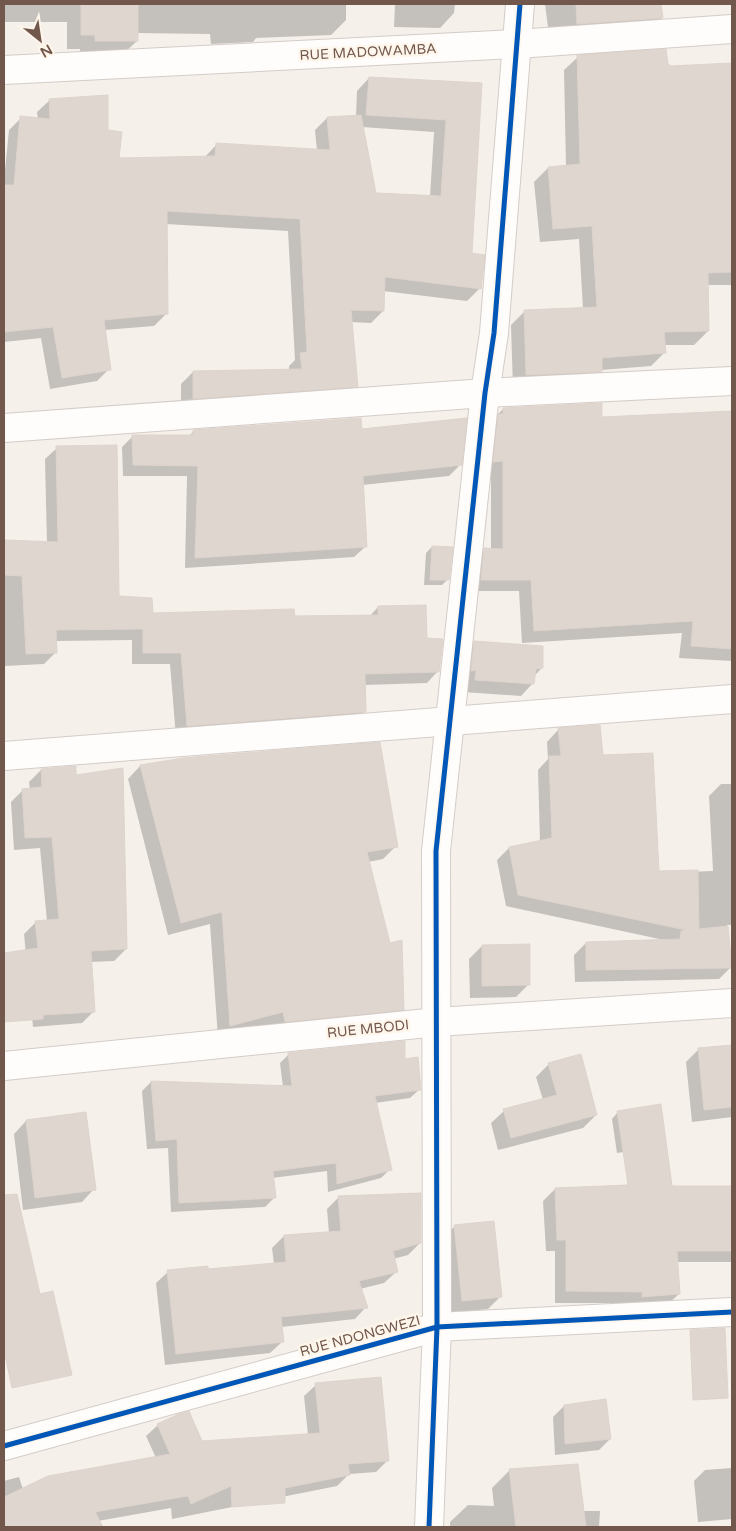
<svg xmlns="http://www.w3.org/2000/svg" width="736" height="1531" font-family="'Varela Round',sans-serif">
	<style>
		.shadow { fill: #0003; fill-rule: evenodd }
		.building { fill: #dfd6d0; stroke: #ded3cd }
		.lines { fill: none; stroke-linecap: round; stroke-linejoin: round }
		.minor-casing { stroke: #d4ccc7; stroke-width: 30 }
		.minor { stroke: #fefdfc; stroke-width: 28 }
		.cycleway-casing { stroke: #fef6eb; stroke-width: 8 }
		.cycleway { stroke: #0057b8; stroke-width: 5 }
		.labels { text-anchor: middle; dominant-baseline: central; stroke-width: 5; stroke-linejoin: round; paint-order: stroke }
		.street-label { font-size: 14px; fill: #72574c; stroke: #fef6eb }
	</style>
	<rect width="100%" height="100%" fill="#f6f0ea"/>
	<g class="shadow">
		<path d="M4,4H370L346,5V20L331,35L256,38L253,42L211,44L210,34L137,33V41L122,55L81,56L80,49H67V22H4Z"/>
		<path d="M395,4H455L454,13L440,28L394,27Z"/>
		<path d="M545,4H660L661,18L647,32L549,35Z"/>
		<path d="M578,57L671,67L732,64V285H707L708,331L694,345H664L665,352L651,366L601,370L587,385L513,389L511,325L525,311L583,309L579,239L540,242L534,182L548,168L566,167L564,70Z"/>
		<path d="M369,78L480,84L470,254L483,256L479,289L467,301L383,291V311L371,323L350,322L356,386L344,398L181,410V384L193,372L289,370V366L295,360L288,231L166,224V314L154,326L104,330L109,369L97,381L50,389L41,338L4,342V180L9,130L21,118L38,119L37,112L50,100L107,131L117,159L204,158L217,144L317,151L315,130L327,118L356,117L357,91ZM362,127L434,132L430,197L375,194Z"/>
		<path d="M503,409L601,418L732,413V661L679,658L682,633L522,643L519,591H469L473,561L485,549H491V472L482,473L491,421Z"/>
		<path d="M360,430L460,465L449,476L362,485L365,547L354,557L185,568L187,476H123L122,447L133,436H189L194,431Z"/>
		<path d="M57,448L118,597L152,614L369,617L378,607L426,640L438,671L427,683L364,685L365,711L353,723L176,737L170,664H132V640L56,641V652L44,664L4,666V542L47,543L45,459Z"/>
		<path d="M432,547L448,579L442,585H424L426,553Z"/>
		<path d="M475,643L542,668L534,676L533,683L521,696L463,692L462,655Z"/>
		<path d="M559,729L602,756L658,873L713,871L709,796L721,784H732V925H727L731,967L719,979L575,982L574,955L586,943L664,940L506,906L497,860L509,848L540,842L538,770L548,759L547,742Z"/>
		<path d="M140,766L396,846L383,859L368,862L403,1009L390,1022L272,1034L271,1024L218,1038L210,924L168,935L128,779Z"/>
		<path d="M41,770L75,777L126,949L114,961L90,962L94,1011L82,1023L33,1027L24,934L36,922L47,921L40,848L14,850L11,802L23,790H30L29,782Z"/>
		<path d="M482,946L529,984L516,997L470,998L469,959Z"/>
		<path d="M732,1046V1117L692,1122L686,1062L698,1050Z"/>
		<path d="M289,1054L404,1060L420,1089L410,1098L375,1103L390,1169L381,1178L328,1192L327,1171L272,1178L274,1198L265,1207L171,1212L168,1148L147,1149L142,1091L151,1082L283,1087L280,1063Z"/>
		<path d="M549,1064L596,1115L583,1128L498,1150L491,1123L504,1111L543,1100L536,1077Z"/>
		<path d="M618,1112L658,1147L617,1153L612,1119Z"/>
		<path d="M26,1121L94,1189L82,1202L23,1210L14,1134Z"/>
		<path d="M732,1187V1262H677L679,1294L667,1305L631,1308V1303H555V1251H546L543,1201L555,1189Z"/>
		<path d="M339,1197L420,1243L408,1255L393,1259L396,1272L384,1283L360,1289L366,1307L355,1319L281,1327L282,1342L270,1353L165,1365L156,1283L168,1272L207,1271L274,1264L272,1248L284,1236L329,1233L327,1209Z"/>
		<path d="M454,1227L501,1296L488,1309L450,1313L442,1239Z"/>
		<path d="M316,1385L388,1460L376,1472L349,1474L337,1486L172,1519L171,1508L98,1521L101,1527H4V1481L19,1477L23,1489L156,1458L146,1436L158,1425L201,1443L308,1435L304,1396Z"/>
		<path d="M564,1406L610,1439L599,1450L555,1455L553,1417Z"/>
		<path d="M732,1468V1519L698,1522L694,1481L705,1470Z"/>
		<path d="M510,1470L583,1511H600L599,1527H450V1522L468,1505L494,1506L492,1488Z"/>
	</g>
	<g class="building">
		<path d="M81,4H138V41H95V35H81Z"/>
		<path d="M576,4H661L663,18L577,24Z"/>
		<path d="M666,49L668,64L671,66L732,63V272L708,273L709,331L664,332L666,353L602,358V372L526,375L524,310L597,307L592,226L553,229L548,167L580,164L577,55Z"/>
		<path d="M369,77L482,83L472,253L485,255L481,289L385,277L384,311L351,310L358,387L193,399V371L302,369L300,353L307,352L300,219L167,211L168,314L104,320L111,370L62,378L53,327L4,332V185H14L20,116L50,119L49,99L108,95V130L122,132L119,158L215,156L216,143L330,150L327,117L361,115L376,193L441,196L446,120L366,115Z"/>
		<path d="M602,403V417L732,411V649L691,646L693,621L534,631L531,580H481L484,548L503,549V461L493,462L498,414H503V408Z"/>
		<path d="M361,418L362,429L467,418L462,465L363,476L367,547L195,558L198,466L133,465L132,435H193V430Z"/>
		<path d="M117,445L119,596L152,598L153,613L294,609L295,616L378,615V606L426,605L427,638L443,639L439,672L365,674L366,712L187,726L181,653H143V629L56,630L57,653L26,654L22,576L4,575V540L58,542L56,446Z"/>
		<path d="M432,546L453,547L449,580H430Z"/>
		<path d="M474,641L543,646V668L536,669L534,684L475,680L476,670L471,671Z"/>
		<path d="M600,725L603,755L653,753L659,871L698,870L699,929L728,926L732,968L586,970V942L680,939L681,931L686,930L518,895L509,847L552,838L549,756H561L558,728Z"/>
		<path d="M380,742L398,847L367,852L390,943L402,940L404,1010L285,1022L283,1012L230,1026L222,912L181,923L140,765L183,758Z"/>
		<path d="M76,766V775L123,768L127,949L91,951L95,1012L43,1015V1019L4,1022V953L38,948L35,921L59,919L52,837L25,838L22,789L42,787L41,769Z"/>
		<path d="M530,944V985L482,986V945Z"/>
		<path d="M405,1041V1059L418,1057L421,1090L375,1096L392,1170L337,1184L336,1163L273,1171L276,1198L179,1203L177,1139L156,1141L151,1081L292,1086L288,1053Z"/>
		<path d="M732,1045V1107L704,1110L698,1048Z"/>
		<path d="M581,1054L597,1115L511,1138L503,1109L557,1095L548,1063Z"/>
		<path d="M661,1104L672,1186H732V1251H677L680,1294L642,1297V1292L566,1291V1240H557L555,1188L628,1185L617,1111Z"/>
		<path d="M86,1112L96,1190L35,1198L26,1120Z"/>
		<path d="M421,1193V1243L393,1251L398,1272L359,1281L368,1308L281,1317L284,1342L176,1354L167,1270L208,1266V1269L286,1262L284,1235L341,1231L338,1196Z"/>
		<path d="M17,1194L40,1294L53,1291L72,1375L12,1388L4,1350V1195Z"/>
		<path d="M494,1221L502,1297L462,1301L454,1225Z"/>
		<path d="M725,1328L728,1398L693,1400L690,1330Z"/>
		<path d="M381,1377L389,1461L348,1464L350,1475L285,1488V1503L232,1507L231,1486L191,1504L188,1496L95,1512L103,1527H4V1497L48,1476L170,1454L157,1424L179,1414L189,1411L202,1441L320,1433L315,1383Z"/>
		<path d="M606,1399L611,1439L565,1444L564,1405Z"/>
		<path d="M578,1464L586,1527H516L509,1469Z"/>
	</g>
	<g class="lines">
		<defs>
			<g id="minor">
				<path d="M4,70L517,44L732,29"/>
				<path d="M4,428L485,393L732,381"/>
				<path d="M4,756L732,699"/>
				<path d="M4,1066L437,1022L732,1003"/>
				<path d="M4,1446L437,1327L732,1312"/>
				<path d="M429,1527L437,1327L436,851L485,393L494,333L520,4"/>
			</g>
		</defs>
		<use href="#minor" class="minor-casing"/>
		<use href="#minor" class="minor"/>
		<defs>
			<g id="cycleway">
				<path d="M4,1446L437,1327L732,1312"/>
				<path d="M429,1527L437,1327L436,851L485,393L494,333L520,4"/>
			</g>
		</defs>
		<use href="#cycleway" class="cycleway-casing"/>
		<use href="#cycleway" class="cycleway"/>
	</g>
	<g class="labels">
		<g class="street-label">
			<text transform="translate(368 52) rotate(-3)">RUE MADOWAMBA</text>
			<text transform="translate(368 1029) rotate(-6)">RUE MBODI</text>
			<text transform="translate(360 1336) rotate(-15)">RUE NDONGWEZI</text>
		</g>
	</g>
	<rect width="736" height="1531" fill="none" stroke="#72574c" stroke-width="10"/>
	<g transform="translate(40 40) rotate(150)" stroke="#fef6eb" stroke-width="4" paint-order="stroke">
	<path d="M0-4L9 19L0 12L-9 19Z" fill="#72574c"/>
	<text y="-8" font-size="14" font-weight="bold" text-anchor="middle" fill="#72574c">N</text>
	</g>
</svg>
